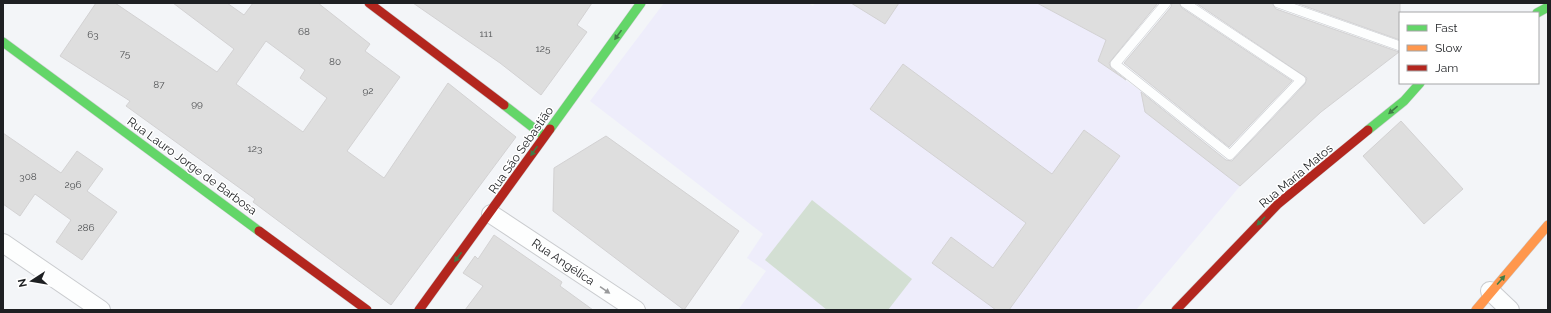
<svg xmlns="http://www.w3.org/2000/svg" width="1551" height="313" font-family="Raleway,sans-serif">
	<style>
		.education { fill: #eeedfb }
		.green { fill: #d3dfd3 }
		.building { fill: #dedede; stroke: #d3d2d3; fill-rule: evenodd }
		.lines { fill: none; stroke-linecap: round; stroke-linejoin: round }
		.lane-casing { stroke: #cacccf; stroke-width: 10 }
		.street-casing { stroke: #cacccf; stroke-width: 20 }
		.fast-casing { stroke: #cacccf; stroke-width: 10 }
		.slow-casing { stroke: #cacccf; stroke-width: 10 }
		.jam-casing { stroke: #cacccf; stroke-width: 10 }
		.lane { stroke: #fdfefe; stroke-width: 9 }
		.street { stroke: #fdfefe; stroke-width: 18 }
		.fast { stroke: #63d668; stroke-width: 9 }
		.slow { stroke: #ff974d; stroke-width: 9 }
		.jam { stroke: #b3261e; stroke-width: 9 }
		.oneway { fill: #407b46 }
		.oneway2 { fill: #999a9b }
		.labels { text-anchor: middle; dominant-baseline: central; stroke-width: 3; stroke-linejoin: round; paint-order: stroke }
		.number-label { font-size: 10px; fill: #505254 }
		.street-label { font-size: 12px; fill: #1e2023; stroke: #fff }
	</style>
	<rect width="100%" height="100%" fill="#f3f5f8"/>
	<path class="education" d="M664,3H808L813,6L815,3H851L885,24L899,3H1037L1106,40L1098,61L1141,91L1145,112L1240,186L1136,310H738L766,271L747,258L763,234L590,101Z"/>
	<path class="green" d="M812,200L912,279L888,310H827L765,260Z"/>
	<g class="building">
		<path d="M96,3H115L217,72L234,49L173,3H227L244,15L253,3H318L370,44L365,51L400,77L347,151L384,178L448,83L516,137L391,305L253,202L255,199L126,106L130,101L60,56ZM266,41L305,70L300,78L327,98L303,132L236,84Z"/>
		<path d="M413,3H592L577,25L587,32L541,95L500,63Z"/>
		<path d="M851,3H899L885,24Z"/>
		<path d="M1037,3H1158L1109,63L1111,68L1126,80L1098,61L1106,40Z"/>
		<path d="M1172,3H1179L1182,8L1292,81L1229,147L1124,63L1171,7Z"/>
		<path d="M1196,3H1272L1276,9L1399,52L1321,112L1240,186L1145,112L1141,92L1226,160L1232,161L1305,84L1307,78Z"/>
		<path d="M1296,3H1400V40Z"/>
		<path d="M903,64L1052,174L1084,130L1120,156L1009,310H996L932,263L951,237L993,268L1026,223L870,109Z"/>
		<path d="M1401,121L1463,189L1424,224L1363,156Z"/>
		<path d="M3,133L61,173L77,151L103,169L87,191L117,212L82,260L56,242L71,220L35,194L20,216L3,204Z"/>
		<path d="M606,136L739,231L684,310L553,211L554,168Z"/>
		<path d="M494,235L562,282L560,286L593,310H465L483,286L463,273L475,256L478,259Z"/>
	</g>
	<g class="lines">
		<defs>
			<g id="lane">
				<path d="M1166,3L1115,64L1230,155L1301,80L1185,3"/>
				<path d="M1278,3L1400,46"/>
			</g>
			<g id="street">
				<path d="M491,214L636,310"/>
				<path d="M3,243L101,310"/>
				<path d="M1490,291L1510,310"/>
			</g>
			<g id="fast">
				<path d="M1537,13L1548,7"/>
				<path d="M3,42L259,231"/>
				<path d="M504,105L544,136"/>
				<path d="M550,129L641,3"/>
				<path d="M1368,130L1404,101L1420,83"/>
			</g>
			<path id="slow" d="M1476,310L1548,225"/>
			<g id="jam">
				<path d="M369,3L504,105"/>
				<path d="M259,231L367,310"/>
				<path d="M419,310L550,129"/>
				<path d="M1176,310L1278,204L1368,130"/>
			</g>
		</defs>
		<use href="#lane" class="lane-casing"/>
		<use href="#street" class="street-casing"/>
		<use href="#fast" class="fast-casing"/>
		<use href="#slow" class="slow-casing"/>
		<use href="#jam" class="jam-casing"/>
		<use href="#lane" class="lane"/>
		<use href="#street" class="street"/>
		<use href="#fast" class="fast"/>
		<use href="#slow" class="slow"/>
		<use href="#jam" class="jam"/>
	</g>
	<defs><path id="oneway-solid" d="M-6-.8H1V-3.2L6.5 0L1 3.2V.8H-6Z"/></defs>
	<g class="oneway">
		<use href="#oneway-solid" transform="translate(618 35) rotate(126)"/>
		<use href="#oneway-solid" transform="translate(1393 110) rotate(140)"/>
		<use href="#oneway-solid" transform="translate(534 151) rotate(125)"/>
		<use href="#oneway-solid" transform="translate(1261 221) rotate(134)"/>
		<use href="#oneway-solid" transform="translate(458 257) rotate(127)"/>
		<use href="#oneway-solid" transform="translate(1501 280) rotate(-49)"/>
	</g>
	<use class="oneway2" href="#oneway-solid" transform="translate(605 290) rotate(34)"/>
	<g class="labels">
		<g class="number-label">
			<text x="304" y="31">68</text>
			<text x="486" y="33">111</text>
			<text x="93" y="34">63</text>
			<text x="543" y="48">125</text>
			<text x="125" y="53">75</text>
			<text x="335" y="61">80</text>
			<text x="159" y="84">87</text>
			<text x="368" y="90">92</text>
			<text x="197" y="103">99</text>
			<text x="255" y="148">123</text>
			<text x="28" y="176">308</text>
			<text x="73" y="184">296</text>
			<text x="86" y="227">286</text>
		</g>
		<g class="street-label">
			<text transform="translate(521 150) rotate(-55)">Rua São Sebastião</text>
			<text transform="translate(192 166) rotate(36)">Rua Lauro Jorge de Barbosa</text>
			<text transform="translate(1296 176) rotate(-40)">Rua Maria Matos</text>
			<text transform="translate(563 262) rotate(34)">Rua Angélica</text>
		</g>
	</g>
	<rect width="1551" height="313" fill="none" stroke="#1e2023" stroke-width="8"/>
	<rect x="1399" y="12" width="140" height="72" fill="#ffffff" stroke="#a5a6a7"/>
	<rect x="1407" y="25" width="20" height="6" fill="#63d668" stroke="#a5a6a7"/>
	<text x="1435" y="32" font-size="12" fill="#1e2023">Fast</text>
	<rect x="1407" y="45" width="20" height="6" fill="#ff974d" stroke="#a5a6a7"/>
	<text x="1435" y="52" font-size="12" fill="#1e2023">Slow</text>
	<rect x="1407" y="65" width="20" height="6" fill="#b3261e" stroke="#a5a6a7"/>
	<text x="1435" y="72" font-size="12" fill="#1e2023">Jam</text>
	<g transform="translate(32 281) rotate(258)" stroke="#ffffff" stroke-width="3" paint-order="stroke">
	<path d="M0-3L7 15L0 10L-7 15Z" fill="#1e2023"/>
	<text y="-6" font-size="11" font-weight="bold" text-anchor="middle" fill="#1e2023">N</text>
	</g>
</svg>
